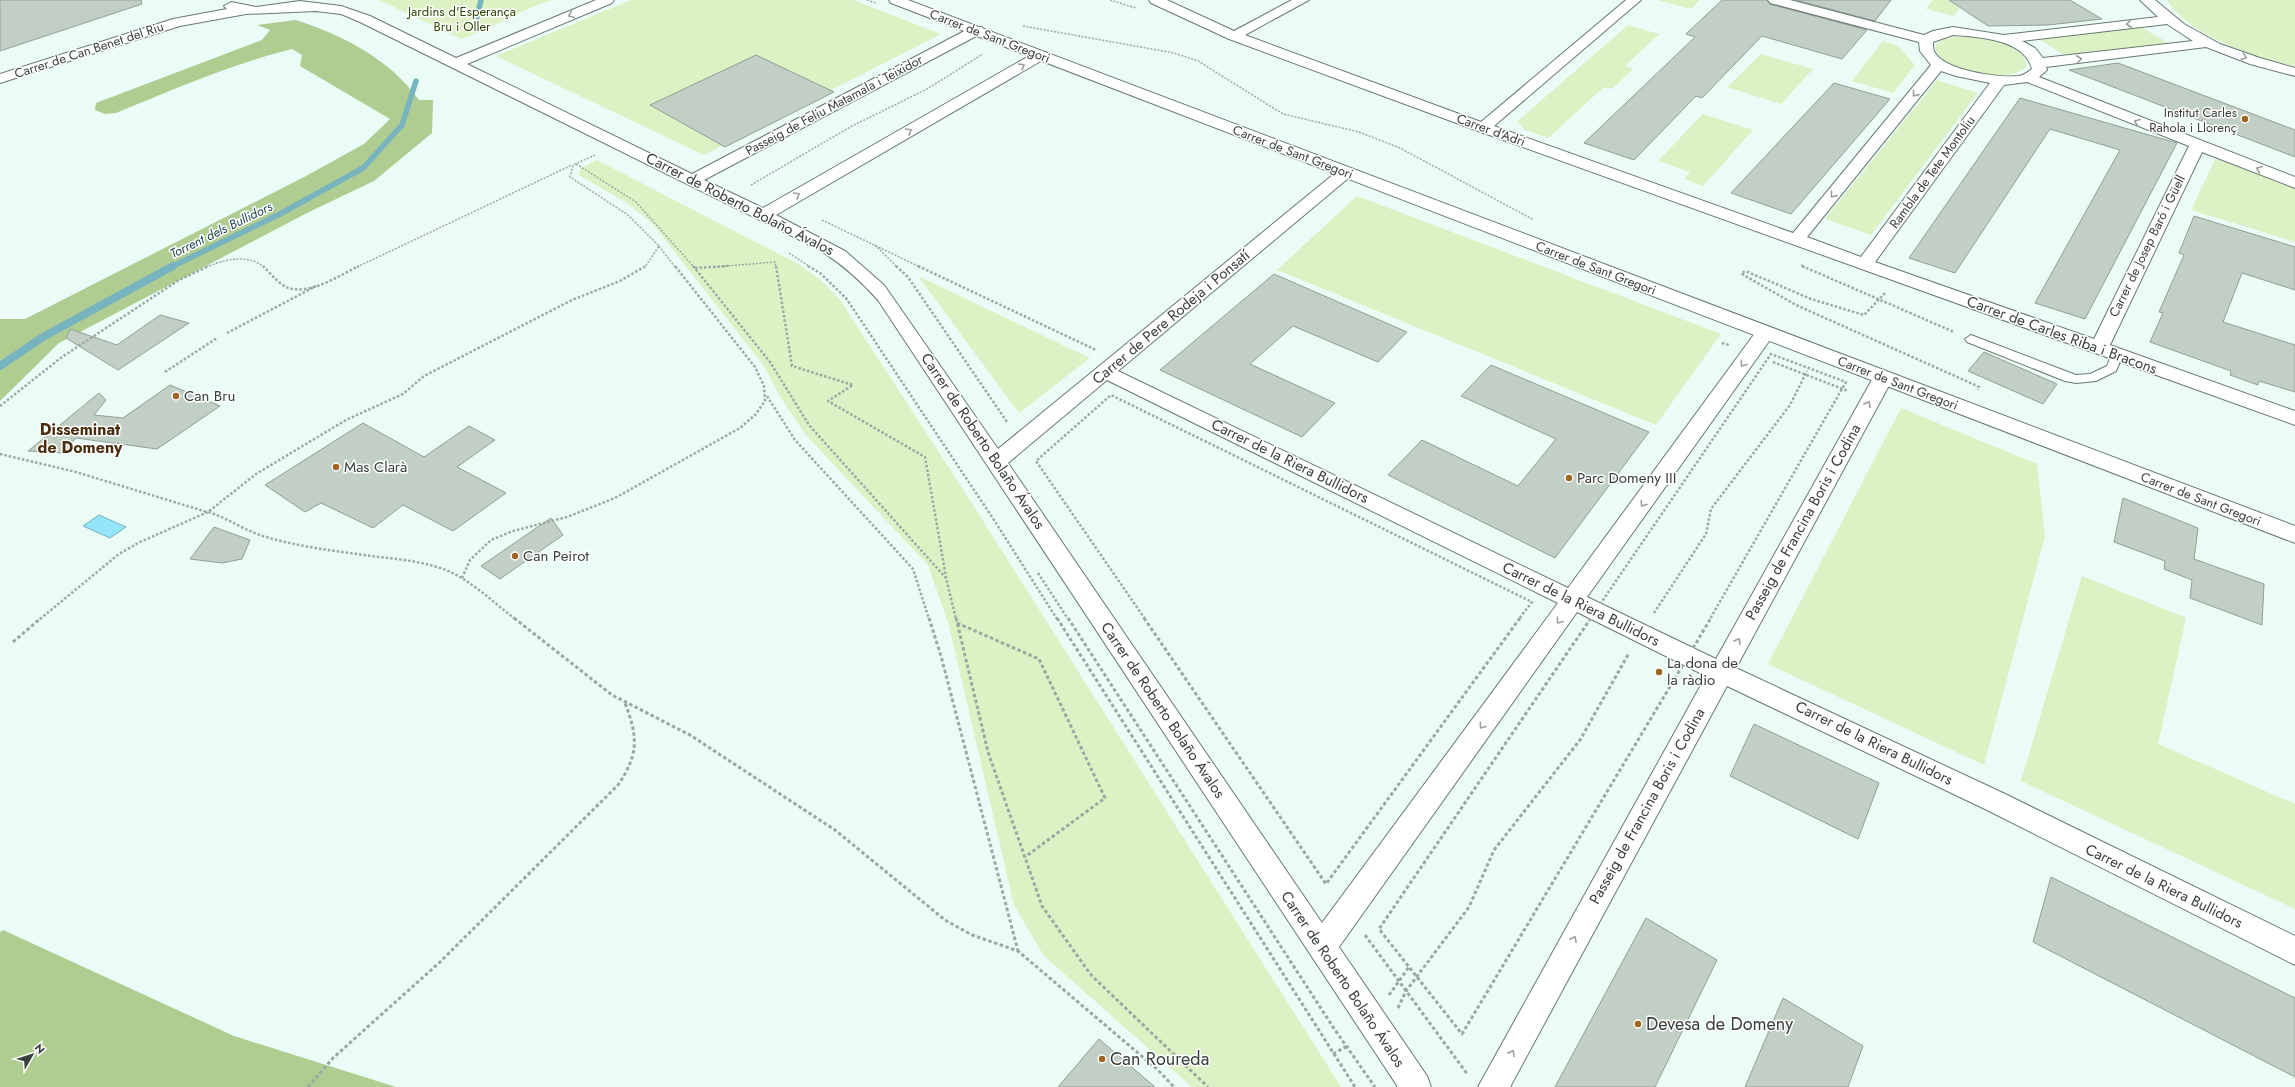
<svg xmlns="http://www.w3.org/2000/svg" width="2295" height="1087" font-family="Jost,sans-serif">
	<style>
		.green { fill: #dcf2c5 }
		.forest { fill: #afcc91 }
		.water { fill: #93e6f9; stroke: #78b4c0 }
		.lines { fill: none; stroke-linecap: round; stroke-linejoin: round }
		.stream-far1 { stroke: #78b4c0; stroke-width: 5.5 }
		.stream { stroke: #78b4c0; stroke-width: 8 }
		.building { fill: #c1cfc4; stroke: #929f94 }
		.lane-casing { stroke: #687873; stroke-width: 2 }
		.street-casing { stroke: #687873; stroke-width: 2 }
		.secondary-casing { stroke: #687873; stroke-width: 2 }
		.path-far2 { stroke: #9ca9a3; stroke-width: 1.5; stroke-dasharray: 2 1.5; stroke-linecap: butt }
		.path-far1 { stroke: #9ca9a3; stroke-width: 2.5; stroke-dasharray: 2.5 2; stroke-linecap: butt }
		.path { stroke: #9ca9a3; stroke-width: 3; stroke-dasharray: 3.5 2.5; stroke-linecap: butt }
		.lane { fill: #fff; fill-rule: evenodd }
		.street { fill: #fff; fill-rule: evenodd }
		.secondary { fill: #fff; fill-rule: evenodd }
		.oneway { stroke: #9c9f9e }
		.poi-dot { fill: #9f6524; stroke: #fff; stroke-width: 1.5 }
		.labels { text-anchor: middle; dominant-baseline: central; stroke-width: 3; stroke-linejoin: round; paint-order: stroke }
		.far-park-label { font-size: 13px; fill: #2d4503; stroke: #fff }
		.far-street-label { font-size: 13px; fill: #383f3c; stroke: #fff }
		.far-poi-label { font-size: 13px; fill: #383f3c; stroke: #fff; text-anchor: end }
		.far-water-label { font-size: 13px; font-style: italic; fill: #1c434c; stroke: #fff }
		.street-label { font-size: 15px; fill: #383f3c; stroke: #fff }
		.poi-label { font-size: 15px; fill: #383f3c; stroke: #fff; text-anchor: start }
		.neighbourhood-label { font-size: 16px; font-weight: bold; fill: #4a2e0f; stroke: #fff }
		.near-poi-label { font-size: 18px; fill: #383f3c; stroke: #fff; text-anchor: start }
	</style>
	<rect width="100%" height="100%" fill="#eafcf5"/>
	<g class="green">
		<path d="M379,0H552C520,10 493,29 461,39Z"/>
		<path d="M631,0H853L941,34L704,155L496,56Z"/>
		<path d="M1658,0H1700L1691,9Z"/>
		<path d="M1933,0H1965L1954,16L1926,9Z"/>
		<path d="M2167,0H2295V66C2256,58 2189,36 2167,0Z"/>
		<path d="M1628,25L1659,34L1625,66L1633,69L1612,89L1604,87L1548,138L1525,130L1518,122L1520,119Z"/>
		<path d="M2141,27L2168,43L2065,56L2039,39Z"/>
		<path d="M1962,36C1977,37 2028,44 2026,66C2013,86 1935,70 1935,46L1943,39Z"/>
		<path d="M1883,41L1898,46L1915,65L1893,93L1852,81Z"/>
		<path d="M1761,54L1813,69L1781,104L1727,87Z"/>
		<path d="M1937,80L1978,93L1871,235L1825,219Z"/>
		<path d="M1703,114L1753,130L1703,186L1684,179L1690,172L1658,161Z"/>
		<path d="M2216,158L2295,188V242L2191,210Z"/>
		<path d="M597,160L800,265L823,282L840,300L966,494L1341,1087H1192L1044,956L1014,905L949,626L928,565L805,434L779,395L764,366L652,223L625,202L579,175L580,169Z"/>
		<path d="M1357,196L1721,334L1656,425L1277,270Z"/>
		<path d="M918,276L1090,358L1019,413Z"/>
		<path d="M1901,408L2037,464L2045,536L1984,765L1768,664Z"/>
		<path d="M2082,576L2186,618L2158,744L2295,804V909L2021,781Z"/>
	</g>
	<g class="forest">
		<path d="M296,20C342,35 390,59 419,100H433L432,133L374,181L309,212L59,343L0,401V319H25L306,176L364,144L390,119L300,66L302,55L292,49C232,64 174,89 116,113L105,114L95,110L96,103L262,40L270,30L257,25Z"/>
		<path d="M3,930L234,1036L396,1087H0V932Z"/>
	</g>
	<path class="water" d="M99,515L126,527L110,538L83,526Z"/>
	<g class="lines">
		<g class="stream-far1">
			<path d="M477,17L481,0"/>
			<path d="M171,267L280,214L363,168L402,125L416,81"/>
		</g>
		<path class="stream" d="M0,366L43,337L173,266"/>
	</g>
	<g class="building">
		<path d="M0,0H141L142,4L0,51Z"/>
		<path d="M1722,0H1767L1770,4L1867,30L1842,59L1762,36L1702,98L1696,96L1634,160L1584,143L1695,37L1686,34Z"/>
		<path d="M1796,0H1891L1875,21Z"/>
		<path d="M1949,0H2070L2102,19L2048,25L1988,26Z"/>
		<path d="M756,55L834,92L725,147L650,105Z"/>
		<path d="M2118,63L2295,130V157L2069,70Z"/>
		<path d="M1834,83L1890,99L1791,214L1731,193Z"/>
		<path d="M2020,98L2177,143L2085,319L2035,303L2120,150L2050,129L1955,273L1909,258Z"/>
		<path d="M2194,216L2295,247V290L2242,273L2223,322L2295,345V392L2259,381L2258,385L2230,375L2231,371L2150,342L2163,313L2159,312L2184,255L2179,253Z"/>
		<path d="M1274,274L1407,332L1378,362L1293,326L1250,364L1335,403L1302,437L1160,370Z"/>
		<path d="M160,315L189,323L118,370L66,338L70,329L117,345Z"/>
		<path d="M1984,352L2057,384L2043,404L1968,371Z"/>
		<path d="M1491,365L1649,432L1555,558L1388,475L1422,440L1518,486L1556,439L1461,396Z"/>
		<path d="M170,385L220,406L157,449L76,438L64,453L28,451L99,393L106,400L94,415L123,418Z"/>
		<path d="M363,423L424,457L469,426L495,440L457,467L506,493L453,531L403,505L373,528L321,503L305,512L265,485Z"/>
		<path d="M2123,498L2198,528L2194,559L2264,584L2262,625L2190,598L2192,580L2164,569L2165,561L2114,542Z"/>
		<path d="M551,518L563,535L500,579L481,566Z"/>
		<path d="M214,527L250,540L242,559L222,563L190,559Z"/>
		<path d="M1754,724L1879,783L1858,839L1730,776Z"/>
		<path d="M2051,877L2295,998V1077L2033,942Z"/>
		<path d="M1646,918L1717,960L1655,1087H1555Z"/>
		<path d="M1783,998L1863,1046L1848,1087H1745Z"/>
		<path d="M1099,1039L1155,1087H1058Z"/>
	</g>
	<g class="lines">
		<defs>
			<path id="lane" d="M1971,335L2076,375L2090,374L2107,366L2113,351L2117,350L2123,354L2116,371L2096,381L2076,383L2065,381L1967,342L1965,339Z"/>
			<g id="street">
				<path d="M596,0H614L612,3L467,64L692,174L972,27H982L984,30L982,33L704,180L763,208L1036,52H1046L1048,55L1046,58L776,215L845,251L884,285L998,449L1340,169H1352L1354,172L1352,175L1118,371L1568,588L1758,329L1765,327L1772,329L1774,333L1772,337L1587,597L1716,659L1873,378L1876,374L1883,372L1890,374L1893,378L1736,668L2003,793L2295,936V965L1985,809L1727,686L1510,1087H1478L1706,676L1577,612L1339,947L1427,1076L1431,1087H1398L878,300C859,279 839,261 814,247L360,22L341,14L316,11L246,14L180,26L0,83V74L173,19L227,9L224,6L231,2L256,7L300,1L341,6L370,16L456,58ZM1107,380L1558,603L1322,923L1008,463Z"/>
				<path d="M1149,0H1167L1234,31L1292,0H1309L1245,35L1481,122L1626,0H1641L1494,126L1793,233L1931,65L1920,51L1919,42L1770,3L1768,0H1790L1924,35L1933,31L1953,27L2004,35L2158,17L2140,0H2155L2184,24L2220,44L2260,58L2295,68V76L2250,64L2206,47L2046,67L2047,70L2039,77L2295,177V188L2202,152L2110,345L2295,411V425L1478,131L1229,39L1151,3ZM2167,24L2193,41L2043,58L2035,48L2022,41ZM1953,35C1978,37 2025,39 2032,69C2028,72 2024,75 2019,76C1999,78 1943,71 1934,51C1933,49 1933,45 1933,42ZM1941,71L1956,76L1990,83L1861,257L1807,237ZM2027,82L2189,146L2094,339L1875,262L2004,85Z"/>
			</g>
			<path id="secondary" d="M889,0H908L2295,526V543L891,3Z"/>
		</defs>
		<use href="#lane" class="lane-casing"/>
		<use href="#street" class="street-casing"/>
		<use href="#secondary" class="secondary-casing"/>
		<g class="path-far2">
			<path d="M867,0L876,3"/>
			<path d="M1110,0L1136,8"/>
			<path d="M1023,26L1174,53L1198,61L1283,114L1359,132L1400,148L1534,220"/>
			<path d="M595,155L573,165L570,177L628,215L659,246L645,267"/>
			<path d="M576,164L636,202L694,267"/>
			<path d="M751,185L852,126L927,89L983,54"/>
			<path d="M822,220L920,267"/>
			<path d="M875,245L897,267"/>
			<path d="M659,246L675,267"/>
			<path d="M789,253L810,267"/>
			<path d="M1801,265L1805,267"/>
			<path d="M206,267C224,260 247,253 264,267"/>
			<path d="M357,267L572,165"/>
			<path d="M714,267L775,262L776,267"/>
		</g>
		<g class="path-far1">
			<path d="M263,266C270,273 277,282 286,287C308,297 340,275 359,266"/>
			<path d="M693,266L770,362L809,425L946,578L956,619"/>
			<path d="M776,266L792,366L853,385L828,401L925,457L946,577"/>
			<path d="M808,266L820,273L846,298L994,520L1057,619"/>
			<path d="M896,266L908,277L1007,422"/>
			<path d="M918,266L1096,350"/>
			<path d="M1802,266L1954,332"/>
			<path d="M695,268L728,266"/>
			<path d="M1885,293L1864,315L1811,299L1748,272H1742V274L1796,305L1975,385L1979,387L1978,390"/>
			<path d="M227,333L316,286"/>
			<path d="M1722,343L1729,345"/>
			<path d="M1773,362L1848,391"/>
			<path d="M165,372L217,338"/>
			<path d="M767,396L795,440L913,569L929,619"/>
			<path d="M0,406L62,357L179,280L209,266"/>
			<path d="M0,454L76,472L207,512"/>
			<path d="M1038,573L1068,619"/>
			<path d="M462,578L470,560L491,540L513,531L567,517L615,498L740,428L756,414L765,401L764,386L755,367L675,266"/>
			<path d="M1654,613L1706,534L1711,509L1790,405L1807,371"/>
			<path d="M40,619L119,554L140,542L208,512"/>
			<path d="M515,619C493,602 472,581 446,570C422,561 396,559 371,556C336,551 300,547 266,537C245,531 228,518 208,512L256,474L346,420L403,394L424,376L572,300L620,281L646,266"/>
			<path d="M1145,619L1036,461L1111,395L1532,602L1519,619"/>
			<path d="M1590,619L1771,354L1846,382L1710,619"/>
		</g>
		<g class="path">
			<path d="M514,618L612,695L690,735L835,830L945,920L972,935L1018,951L1158,1070L1174,1087"/>
			<path d="M929,618L941,656L1018,951"/>
			<path d="M956,618L988,752L1042,906L1091,975L1208,1087"/>
			<path d="M1057,618L1355,1087"/>
			<path d="M1068,618L1335,1030L1375,1087"/>
			<path d="M1144,618L1326,884L1520,618"/>
			<path d="M1591,618L1379,929L1462,1034L1711,618"/>
			<path d="M957,623L1039,659L1105,798L1025,857"/>
			<path d="M13,642L41,618"/>
			<path d="M1365,935L1468,1075"/>
			<path d="M1389,995L1409,967"/>
			<path d="M1398,1008L1406,991L1469,907L1494,850L1580,740L1629,653"/>
			<path d="M1333,1054L1349,1045"/>
			<path d="M308,1087L333,1058L439,963L618,785C639,754 638,737 625,703"/>
		</g>
		<use href="#lane" class="lane"/>
		<use href="#street" class="street"/>
		<use href="#secondary" class="secondary"/>
	</g>
	<defs><path id="oneway-chevron" d="M-2-3.5L2.5 0L-2 3.5" fill="none" stroke-width="1.6" stroke-linecap="round" stroke-linejoin="round"/></defs>
	<g class="oneway">
		<use href="#oneway-chevron" transform="translate(571 15) rotate(157)"/>
		<use href="#oneway-chevron" transform="translate(2129 24) rotate(173)"/>
		<use href="#oneway-chevron" transform="translate(2244 57) rotate(20)"/>
		<use href="#oneway-chevron" transform="translate(2079 59) rotate(-7)"/>
		<use href="#oneway-chevron" transform="translate(1022 66) rotate(-30)"/>
		<use href="#oneway-chevron" transform="translate(1915 94) rotate(129)"/>
		<use href="#oneway-chevron" transform="translate(2137 122) rotate(-159)"/>
		<use href="#oneway-chevron" transform="translate(909 131) rotate(-30)"/>
		<use href="#oneway-chevron" transform="translate(2259 169) rotate(-159)"/>
		<use href="#oneway-chevron" transform="translate(797 195) rotate(-30)"/>
		<use href="#oneway-chevron" transform="translate(1833 195) rotate(129)"/>
		<use href="#oneway-chevron" transform="translate(1743 364) rotate(126)"/>
		<use href="#oneway-chevron" transform="translate(1868 404) rotate(-61)"/>
		<use href="#oneway-chevron" transform="translate(1643 504) rotate(126)"/>
		<use href="#oneway-chevron" transform="translate(1559 621) rotate(126)"/>
		<use href="#oneway-chevron" transform="translate(1738 641) rotate(-61)"/>
		<use href="#oneway-chevron" transform="translate(1482 726) rotate(126)"/>
		<use href="#oneway-chevron" transform="translate(1574 939) rotate(-61)"/>
		<use href="#oneway-chevron" transform="translate(1512 1053) rotate(-61)"/>
	</g>
	<g class="poi-dot">
		<circle cx="2245" cy="119" r="4"/>
		<circle cx="176" cy="396" r="4"/>
		<circle cx="336" cy="467" r="4"/>
		<circle cx="1569" cy="478" r="4"/>
		<circle cx="515" cy="556" r="4"/>
		<circle cx="1659" cy="672" r="4"/>
		<circle cx="1638" cy="1024" r="4"/>
		<circle cx="1102" cy="1059" r="4"/>
	</g>
	<g class="labels">
		<g class="far-park-label">
			<text x="462" y="11">Jardins d'Esperança<tspan x="462" dy="15">Bru i Oller</tspan></text>
		</g>
		<g class="far-street-label">
			<text transform="translate(990 36) rotate(21)">Carrer de Sant Gregori</text>
			<text transform="translate(89 50) rotate(-18)">Carrer de Can Benet del Riu</text>
			<text transform="translate(834 105) rotate(-28)">Passeig de Feliu Matamala i Teixidor</text>
			<text transform="translate(1491 130) rotate(20)">Carrer d'Adri</text>
			<text transform="translate(1293 152) rotate(21)">Carrer de Sant Gregori</text>
			<text transform="translate(1932 172) rotate(-54)">Rambla de Tete Montoliu</text>
			<text transform="translate(2147 246) rotate(-64)">Carrer de Josep Baró i Güell</text>
			<text transform="translate(1596 268) rotate(21)">Carrer de Sant Gregori</text>
			<text transform="translate(1898 383) rotate(21)">Carrer de Sant Gregori</text>
			<text transform="translate(2201 499) rotate(21)">Carrer de Sant Gregori</text>
		</g>
		<g class="far-poi-label">
			<text x="2237" y="112">Institut Carles<tspan x="2237" dy="15">Rahola i Llorenç</tspan></text>
		</g>
		<g class="far-water-label">
			<text transform="translate(221 230) rotate(-26)">Torrent dels Bullidors</text>
		</g>
		<g class="street-label">
			<text transform="translate(740 204) rotate(27)">Carrer de Roberto Bolaño Ávalos</text>
			<text transform="translate(1171 317) rotate(-40)">Carrer de Pere Rodeja i Ponsatí</text>
			<text transform="translate(2062 335) rotate(20)">Carrer de Carles Riba i Bracons</text>
			<text transform="translate(983 441) rotate(56)">Carrer de Roberto Bolaño Ávalos</text>
			<text transform="translate(1290 461) rotate(26)">Carrer de la Riera Bullidors</text>
			<text transform="translate(1803 522) rotate(-61)">Passeig de Francina Boris i Codina</text>
			<text transform="translate(1581 604) rotate(26)">Carrer de la Riera Bullidors</text>
			<text transform="translate(1163 710) rotate(56)">Carrer de Roberto Bolaño Ávalos</text>
			<text transform="translate(1874 743) rotate(26)">Carrer de la Riera Bullidors</text>
			<text transform="translate(1647 806) rotate(-61)">Passeig de Francina Boris i Codina</text>
			<text transform="translate(2164 886) rotate(26)">Carrer de la Riera Bullidors</text>
			<text transform="translate(1343 979) rotate(56)">Carrer de Roberto Bolaño Ávalos</text>
		</g>
		<g class="poi-label">
			<text x="184" y="396">Can Bru</text>
			<text x="344" y="467">Mas Clarà</text>
			<text x="1577" y="478">Parc Domeny III</text>
			<text x="523" y="556">Can Peirot</text>
			<text x="1667" y="663">La dona de<tspan x="1667" dy="17">la ràdio</tspan></text>
		</g>
		<g class="neighbourhood-label">
			<text x="80" y="429">Disseminat<tspan x="80" dy="18">de Domeny</tspan></text>
		</g>
		<g class="near-poi-label">
			<text x="1646" y="1024">Devesa de Domeny</text>
			<text x="1110" y="1059">Can Roureda</text>
		</g>
	</g>
	<g transform="translate(32 1055) rotate(51)" stroke="#ffffff" stroke-width="3" paint-order="stroke">
	<path d="M0-3L7 15L0 10L-7 15Z" fill="#383f3c"/>
	<text y="-6" font-size="11" font-weight="bold" text-anchor="middle" fill="#383f3c">N</text>
	</g>
</svg>
